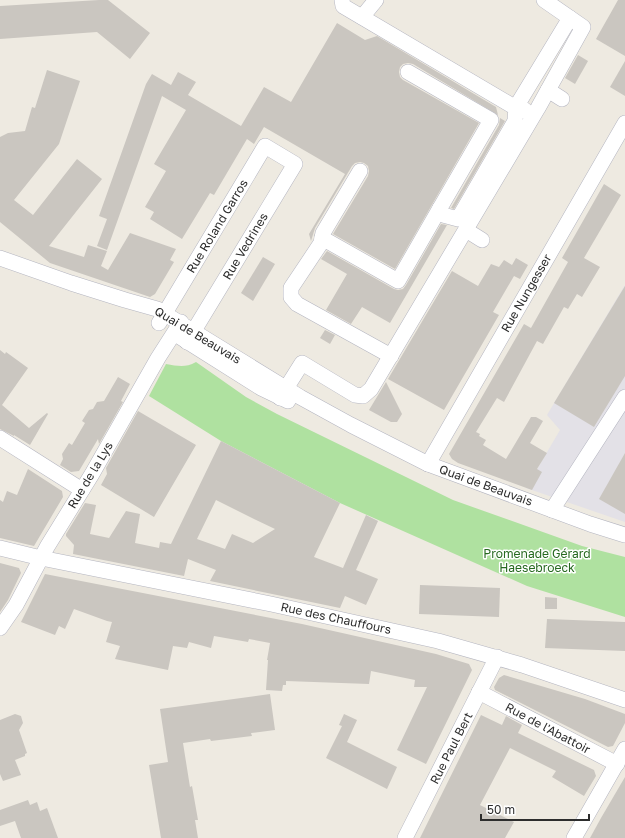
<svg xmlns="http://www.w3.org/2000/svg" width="625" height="838" font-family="'Golos Text',sans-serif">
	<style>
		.industrial { fill: #e3e1e7 }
		.green { fill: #afe1a0 }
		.building { fill: #cac6c0; fill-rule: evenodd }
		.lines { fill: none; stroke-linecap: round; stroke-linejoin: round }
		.minor-casing { stroke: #b4b5c0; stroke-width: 16 }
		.minor { stroke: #fff; stroke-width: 15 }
		.labels { text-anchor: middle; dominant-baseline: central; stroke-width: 3; stroke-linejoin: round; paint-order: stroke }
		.street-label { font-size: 12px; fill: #2d2d2d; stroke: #fff }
		.park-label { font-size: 12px; fill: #26691f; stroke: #fff }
	</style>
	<rect width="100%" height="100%" fill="#eeeae1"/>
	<path class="industrial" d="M625,285V522L526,488L560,430L547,415Z"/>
	<path class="green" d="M196,362L246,397L277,414L453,500L582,546L625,557V617L527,586L340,503L221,441L149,396L166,364C178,366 185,368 196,362Z"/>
	<g class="building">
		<path d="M99,0H108L150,33L130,59L97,32L0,39V6Z"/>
		<path d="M618,0H625V56L596,39Z"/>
		<path d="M337,23L365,40L377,36L496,107L498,115L413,64L408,63L403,64L400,67L399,72L400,77L403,80L479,123L395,269L333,234L368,176L369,171L368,166L364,163L360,162L355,163L352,166L315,228L311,241L309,234L345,174L264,127L254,144L247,139L214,195L210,193L182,239L150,219L154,212L145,207L166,171L154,164L186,110L162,96L107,250L97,246L107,219L99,216L146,84L152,74L171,85L178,72L196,82L188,95L241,126L264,87L291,102Z"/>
		<path d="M578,55L588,61L575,84L565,78Z"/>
		<path d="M625,61V96L610,87Z"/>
		<path d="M47,70L80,81L59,144L14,200L33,215L77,159L102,179L49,246L84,257L88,245L107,251L101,266L108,270L130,233L176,249L170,260L174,262L155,294L150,297L50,263L0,222V137L8,133L25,131L32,107L35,108Z"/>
		<path d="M500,118L505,121L454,209L451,208L499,125Z"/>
		<path d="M604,184L621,195L584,258L600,267L582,297L577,294L568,309L564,307L543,344L537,341L504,402L497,398L476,432L480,434L479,436L486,440L483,445L506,459L531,417H536L543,421L530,443L547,453L537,469L542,472L532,490L458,463L452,459L449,454L524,324L531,328L568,262L562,258Z"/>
		<path d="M441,224L447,225L390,323L362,307L351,324L326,310L347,274L321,259L327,251L394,289L398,290L403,289L406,285Z"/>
		<path d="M263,257L275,264L253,301L241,293Z"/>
		<path d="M516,258L528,265L520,279L514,276L493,312L499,315L444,410L388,379L452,271L478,286L491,264L499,267L504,260L512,265Z"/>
		<path d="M625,286V376L594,427L554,403Z"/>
		<path d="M325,330L335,335L330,344L320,338Z"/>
		<path d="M0,350L5,354L6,352L28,368L2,405L29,428L47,413L48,414L30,445L14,435V436L0,429Z"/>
		<path d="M118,377L130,384L121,401L123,402L99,444L98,439L79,471L71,472L60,465L63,459L62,454L69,443L72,445L85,423L82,421L89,410L93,409L97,402L104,401Z"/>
		<path d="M386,382L402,414L397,422H391L369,410Z"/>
		<path d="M138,411L196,445L154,517L101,485L107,474L106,468Z"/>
		<path d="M221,441L340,503L314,557L343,568L366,515L378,521L356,570L378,579L366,605L345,596L340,608L210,581L216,570L188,559L184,576L73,554L74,545L66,536V534L85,503L96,505L90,534L109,538L126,511L140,514L135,543L159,548L160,542L171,544ZM216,500L254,519L275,529L253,543L232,534L225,549L197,539Z"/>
		<path d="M625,453V514L599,499Z"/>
		<path d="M28,469L62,491L63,497L34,546L0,538V500L3,502L7,491L17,495Z"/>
		<path d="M0,563L19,568L21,573L8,600L0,612Z"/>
		<path d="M45,574L302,624L436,654L469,664L472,670L426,764L397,750L427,687H414L415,680L371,671L369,684L286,681V685H283L282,691L266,690L268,660H267L270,643L249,639L248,642L214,636L211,648L189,642L187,648L173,646L168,670L115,659L120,646L106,642L112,622L107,621L74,609L65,629L59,626L55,635L21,622Z"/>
		<path d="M420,585L500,588L499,617L419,614Z"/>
		<path d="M545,597L557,598V609H545Z"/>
		<path d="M547,619L625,622V651L545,648Z"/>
		<path d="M504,675L585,699L625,714V723L613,746L608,747L495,690L494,687L499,678Z"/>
		<path d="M270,694L275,730L251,733L252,736L211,741L210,739L183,743L190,787L192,786L198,820H195L198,838H161L149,765L168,762L160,709Z"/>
		<path d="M15,714L21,716L23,723L19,730L27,753L25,754V756L15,760L21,775L3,781L0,774V720Z"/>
		<path d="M344,714L357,720L347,742L397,767L387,789L326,758L342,726L339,725Z"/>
		<path d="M481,715L502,725L506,716L522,725L518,733L594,770L596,776L584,796L552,777L556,771L510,748L480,805L514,822L505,838H420Z"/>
		<path d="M625,777V838H590L601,818Z"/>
		<path d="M28,800L30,805L37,802L40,811L47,808L58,838H21L15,821L0,826V810Z"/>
	</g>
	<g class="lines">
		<defs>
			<g id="minor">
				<path d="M342,0L343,6L521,111L525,110"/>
				<path d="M362,17L376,0"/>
				<path d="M408,72L491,120L440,208L443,215L458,219L515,121L516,107L570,18"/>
				<path d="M548,90L562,99"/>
				<path d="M360,171L323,233L321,243L291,288V297L297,304L391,356"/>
				<path d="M466,230L482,240"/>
				<path d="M322,238L398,281L440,208"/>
				<path d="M0,258L71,283L125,300L157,309L300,397L351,425L428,464L590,524L625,535"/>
				<path d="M159,323L265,146L295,164L187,342"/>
				<path d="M180,337L261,388L288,401"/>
				<path d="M280,398L302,363L355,395L363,396L371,389L538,108L583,27L544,0"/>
				<path d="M0,438L82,490"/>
				<path d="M428,464L625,123"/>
				<path d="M552,510L625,397"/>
				<path d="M0,548L41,558L271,604L438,641L522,665L625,700"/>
				<path d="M0,628L16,605L47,547L92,474L158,358L181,322"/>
				<path d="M479,692L617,764"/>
				<path d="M405,838L497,657"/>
				<path d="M574,838L625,749"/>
			</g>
		</defs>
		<use href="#minor" class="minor-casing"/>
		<use href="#minor" class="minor"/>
	</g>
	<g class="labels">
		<g class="street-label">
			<text transform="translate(217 226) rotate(-59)">Rue Roland Garros</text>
			<text transform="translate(245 246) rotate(-59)">Rue Vedrines</text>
			<text transform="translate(526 293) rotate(-60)">Rue Nungesser</text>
			<text transform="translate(198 335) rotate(31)">Quai de Beauvais</text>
			<text transform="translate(90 475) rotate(-59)">Rue de la Lys</text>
			<text transform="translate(486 485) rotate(20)">Quai de Beauvais</text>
			<text transform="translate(336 618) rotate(12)">Rue des Chauffours</text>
			<text transform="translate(548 728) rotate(28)">Rue de l'Abattoir</text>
			<text transform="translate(451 748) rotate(-63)">Rue Paul Bert</text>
		</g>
		<g class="park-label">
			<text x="537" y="553">Promenade Gérard<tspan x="537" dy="14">Haesebroeck</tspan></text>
		</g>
	</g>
	<path d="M481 814v6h108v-6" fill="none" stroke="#2d2d2d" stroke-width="2"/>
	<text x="487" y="814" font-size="12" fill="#2d2d2d" stroke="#ffffff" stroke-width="3" paint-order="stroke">50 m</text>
</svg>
